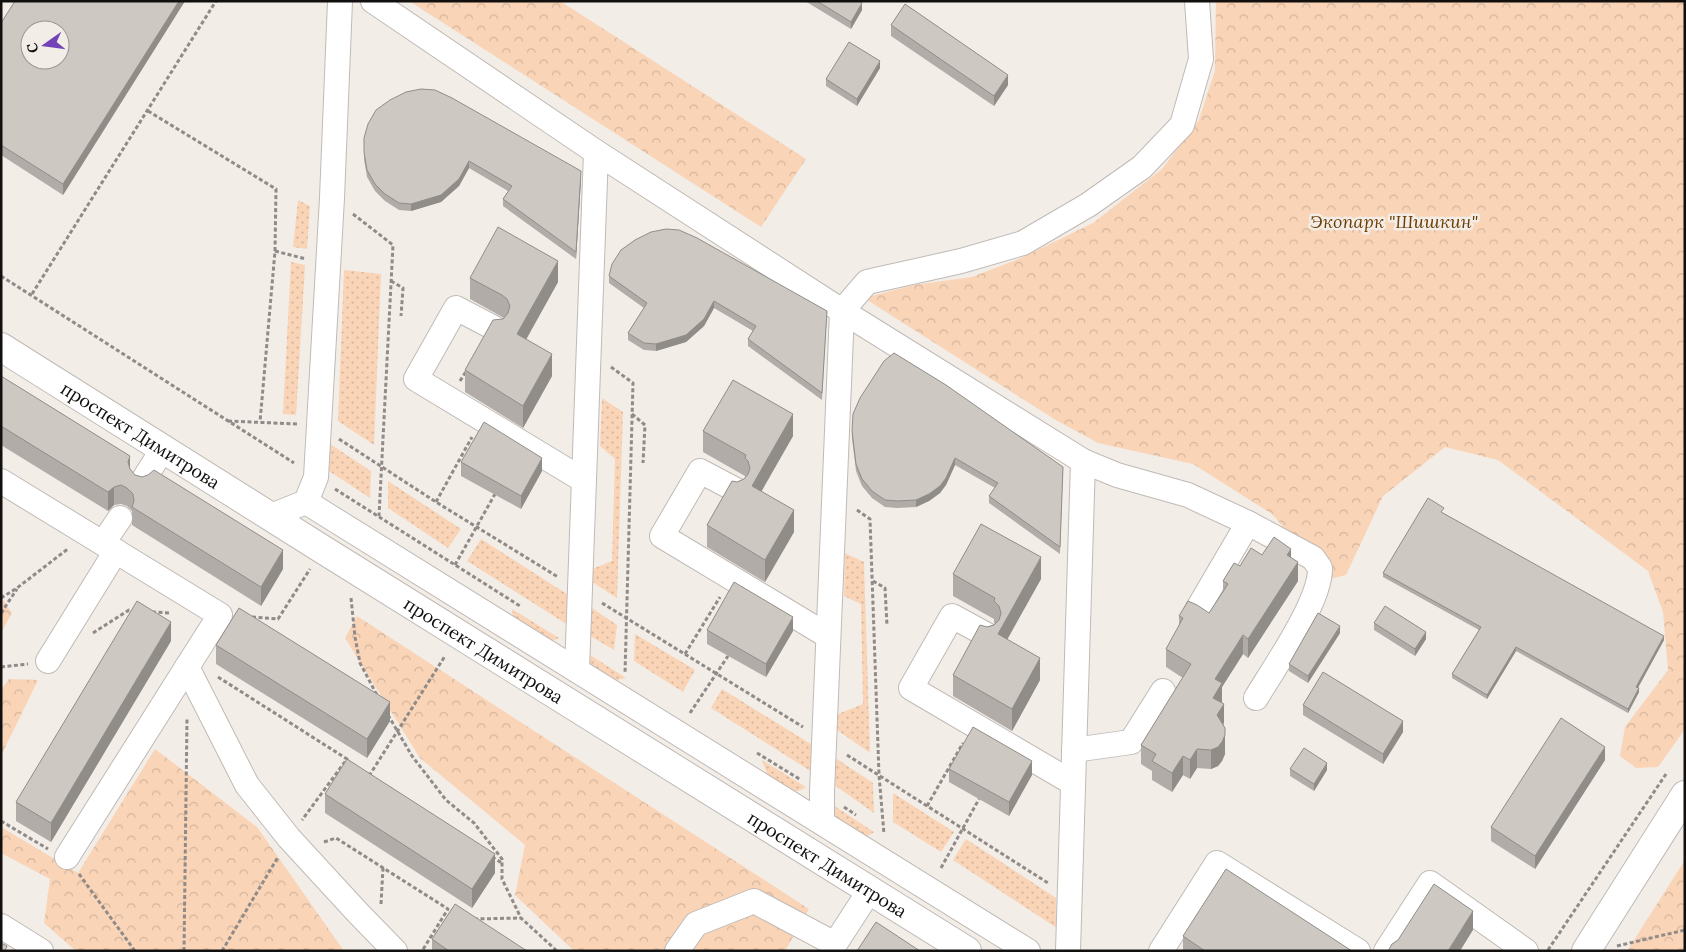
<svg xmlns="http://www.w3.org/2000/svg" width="1686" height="952" font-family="Lora,serif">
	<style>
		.grass { fill: url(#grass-dots) }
		.forest { fill: url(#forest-crowns) }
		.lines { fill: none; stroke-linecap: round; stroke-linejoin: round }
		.minor-casing { stroke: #c0bab6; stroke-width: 26 }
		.major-casing { stroke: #c0bab6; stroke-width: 30 }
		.path { stroke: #908b88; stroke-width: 3; stroke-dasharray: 4 2.5; stroke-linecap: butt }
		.minor { stroke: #fff; stroke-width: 24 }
		.major { stroke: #fff; stroke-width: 28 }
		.wall { fill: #b1aca8 }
		.shaded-wall { fill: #908c88 }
		.building { fill: #cec8c3; stroke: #908c88; fill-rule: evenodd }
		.labels { text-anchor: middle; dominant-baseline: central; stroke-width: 5; stroke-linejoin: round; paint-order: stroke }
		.park-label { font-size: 18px; font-style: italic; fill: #6e3d04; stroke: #f3ede8 }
		.street-label { font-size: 18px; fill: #12100e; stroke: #f3ede8 }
	</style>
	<defs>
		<pattern id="grass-dots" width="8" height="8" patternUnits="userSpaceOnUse" patternTransform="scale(1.25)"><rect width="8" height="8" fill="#f9d4b7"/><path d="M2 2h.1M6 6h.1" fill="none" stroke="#d4b59c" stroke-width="1.8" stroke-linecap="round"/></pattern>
		<pattern id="forest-crowns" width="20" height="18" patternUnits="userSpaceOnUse" patternTransform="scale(1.25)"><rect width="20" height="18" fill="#f9d4b7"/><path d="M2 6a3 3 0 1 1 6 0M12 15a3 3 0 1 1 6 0" fill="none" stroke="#d4b59c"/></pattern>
	</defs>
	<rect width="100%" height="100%" fill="#f3ede8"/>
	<g class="grass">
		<path d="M298,200L310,206L307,249L293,247Z"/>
		<path d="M291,262L305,265L296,415L283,414Z"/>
		<path d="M344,270L381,274L374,445L338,421Z"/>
		<path d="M602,398L623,412L617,598L589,580L590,570L612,561L615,459L600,446Z"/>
		<path d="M327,442L371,471L370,498L326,469Z"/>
		<path d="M388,481L461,529L448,548L388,508Z"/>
		<path d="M481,539L570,596L568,625L467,561Z"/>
		<path d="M845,553L864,562L870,753L837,730L838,714L863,704L861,604L844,596Z"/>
		<path d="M589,606L617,625L614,650L587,634Z"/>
		<path d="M512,609L559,638C543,647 529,634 515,627Z"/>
		<path d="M635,634L695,670L683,692L634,661Z"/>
		<path d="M587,653L626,678L608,682C597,674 587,668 587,653Z"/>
		<path d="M722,689L814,746L812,772L711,708Z"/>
		<path d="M834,757L873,783L874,813L833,784Z"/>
		<path d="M762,760L806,787C793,797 783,787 770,781Z"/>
		<path d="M893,793L954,832L941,852L893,822Z"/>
		<path d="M833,805L874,832L863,839C852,831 827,821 833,805Z"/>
		<path d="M966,839L1056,898L1057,928L953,860Z"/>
	</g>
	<g class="forest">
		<path d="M409,1H560L806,159L761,227Z"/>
		<path d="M1216,1H1685V729L1658,767L1636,768L1620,756L1625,727L1668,670L1663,612L1648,571L1498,460L1445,447L1383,496L1346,575L1322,581L1308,555L1272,514L1193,464L1098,443L1054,419L864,298L914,285L972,277L1021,258L1093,223L1162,169L1199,120L1215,70Z"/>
		<path d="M1,597L12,613L1,633Z"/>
		<path d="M357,616L809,909L785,951H574L515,895L525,845L420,758L345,638Z"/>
		<path d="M9,679L38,680L1,756V690Z"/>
		<path d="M155,749L257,827L344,951H76L44,923L50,879L1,853V827L78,873Z"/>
		<path d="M1685,860V951H1627Z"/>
	</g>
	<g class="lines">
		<defs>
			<g id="minor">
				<path d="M373,1L596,152L842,311L1083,461L1117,475L1188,495L1248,523L1313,558L1320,568C1321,601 1274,668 1256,698"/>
				<path d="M496,329L456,308L416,379L583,480"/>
				<path d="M1,481L220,615L187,667L247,785L289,838L358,913L395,951"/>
				<path d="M142,482L163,449"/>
				<path d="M736,490L700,471L662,536L828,636"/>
				<path d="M306,502L316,477L332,198L340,1"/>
				<path d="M271,516L306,502L1028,951"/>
				<path d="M103,543L120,518"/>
				<path d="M1197,610L1248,523"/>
				<path d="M987,635L952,616L911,688L1073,783"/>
				<path d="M48,661L116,551"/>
				<path d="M577,670L596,152"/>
				<path d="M1074,750L1131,742L1163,691"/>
				<path d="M822,822V792L842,311L867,282L961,261L1023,243L1088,205L1142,167L1182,125L1201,59L1197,1"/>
				<path d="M67,857L187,667"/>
				<path d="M1,926L41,951"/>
				<path d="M677,951L696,924L754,901L835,944L870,890"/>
				<path d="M1068,951L1083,461"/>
				<path d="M1161,951L1217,863L1358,951"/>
				<path d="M1386,951L1430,883L1526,951"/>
			</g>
			<g id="major">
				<path id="s1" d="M1,347L322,549L967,951"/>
				<path d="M1586,951L1685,795"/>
			</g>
		</defs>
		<use href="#minor" class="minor-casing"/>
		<use href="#major" class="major-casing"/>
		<g class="path">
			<path d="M148,111L276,189L275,251L260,422"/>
			<path d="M353,214L393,245L379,516"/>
			<path d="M275,251L306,259"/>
			<path d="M1,276L294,463"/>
			<path d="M391,281L403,288L401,316"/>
			<path d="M32,294L216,1"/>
			<path d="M611,367L633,383L625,673"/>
			<path d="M460,381L467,370"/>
			<path d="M632,414L645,425L643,463"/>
			<path d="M228,421L297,424"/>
			<path d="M339,439L436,502L558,577"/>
			<path d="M335,489L520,606"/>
			<path d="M436,502L472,437"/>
			<path d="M857,510L870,519L879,775L884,834"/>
			<path d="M455,565L495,494"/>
			<path d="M873,581L885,588L887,625"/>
			<path d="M1,598L17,588L69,548"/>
			<path d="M351,598L355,637L360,663L378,697"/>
			<path d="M602,603L803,727"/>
			<path d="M152,612L171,613"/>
			<path d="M1,613L17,589"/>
			<path d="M252,617L278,619L310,569"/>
			<path d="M93,633L129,610L136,611"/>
			<path d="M685,654L720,597"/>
			<path d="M1,667L28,664"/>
			<path d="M218,677L347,759L302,820"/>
			<path d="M690,713L728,656"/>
			<path d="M388,715L412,756L446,800L474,823L502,859V879L521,918L557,951"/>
			<path d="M757,753L801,780"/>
			<path d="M847,755L1048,883"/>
			<path d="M369,776L445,656"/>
			<path d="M927,806L963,743"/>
			<path d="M844,807L856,815"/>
			<path d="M1,821L48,849"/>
			<path d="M324,842L336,838L448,909L422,951"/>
			<path d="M492,857L502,863"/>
			<path d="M941,868L979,799"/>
			<path d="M79,874L135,951"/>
			<path d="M381,904L383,868"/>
			<path d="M474,919L521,918"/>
			<path d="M1617,946L1685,930"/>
			<path d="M1548,950L1666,774"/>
			<path d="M184,951L187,719"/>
			<path d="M222,951L278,857"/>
		</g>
		<use href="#minor" class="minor"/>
		<use href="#major" class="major"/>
	</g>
	<g class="wall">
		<path d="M185,1L63,195L1,155V23Z"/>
		<path d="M805,1H859L862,10L851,29Z"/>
		<path d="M891,25L1008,85L994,106L891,36Z"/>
		<path d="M880,68L857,106L826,86V79Z"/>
		<path d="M364,138L581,178L576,259L503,206V199L508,191L469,168L459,186L441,202L411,211L399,210L385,201L375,191L367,177L364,159Z"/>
		<path d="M609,276L827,311L822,400L748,346V339L753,331L714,308L704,326L686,342L656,351L644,350L628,340V333L644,308L609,283Z"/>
		<path d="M470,278L558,282L526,339L552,376L523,428L465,392V370L504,318L470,299Z"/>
		<path d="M1,376L130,470L135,475L283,569L261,606L132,525V511L127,506L121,504L114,505L108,511L1,445Z"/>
		<path d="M703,431L793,436L761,491L794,532L765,582L707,547V525L737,482L744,479L745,478V476L703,452Z"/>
		<path d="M852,431L1063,467L1060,554L989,503V496L995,488L955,465L946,485L940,493L929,501L916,507L897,508L885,507L872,498L862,486L856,471L852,438Z"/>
		<path d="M461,462L542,471L521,509L461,476Z"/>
		<path d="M1444,512L1443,513L1664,640L1638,688L1639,692L1628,713L1516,651L1487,699L1452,678V674L1479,630L1383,577V573Z"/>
		<path d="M1262,555L1291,558L1298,581L1248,658L1243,654L1222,687V703L1224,723L1223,725L1225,747V754L1222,761L1218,766L1211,769L1197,768L1190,779L1183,775L1172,792L1152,780V771L1141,764V745L1183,678L1166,667V649L1179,626V616L1209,613L1223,592V581Z"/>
		<path d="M953,574L1041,579L1007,639L1040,680L1012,731L953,696V675L987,627L995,624L994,623V619L953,596Z"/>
		<path d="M1374,623L1426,639L1415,656L1374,630Z"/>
		<path d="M707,630L793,631L766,677L707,644Z"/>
		<path d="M1340,633L1308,683L1289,671V664Z"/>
		<path d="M171,641L51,842L16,821V802Z"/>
		<path d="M216,645L390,721L367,758L216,664Z"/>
		<path d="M1303,705L1403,732L1383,764L1303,715Z"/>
		<path d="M1605,760L1535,869L1491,841V827Z"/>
		<path d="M949,769L1032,775L1009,816L949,782Z"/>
		<path d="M1290,769L1327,770L1314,791L1290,776Z"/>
		<path d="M325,794L495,873L472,908L325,813Z"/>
		<path d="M1183,936L1352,951H1183Z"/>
		<path d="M432,939L527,951H432Z"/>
	</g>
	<g class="shaded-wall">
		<path d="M179,1H185L63,195V184Z"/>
		<path d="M862,3V10L851,29V22Z"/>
		<path d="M880,61V68L857,106V99Z"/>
		<path d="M1008,75V85L994,106V96Z"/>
		<path d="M469,161V168L459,186L441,202L411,211V204Z"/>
		<path d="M581,171V178L576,259V252Z"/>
		<path d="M558,261V282L517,356V334Z"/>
		<path d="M714,301V308L704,326L686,342L656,351V344Z"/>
		<path d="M552,354V376L523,428V406Z"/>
		<path d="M793,414V436L752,508V486Z"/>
		<path d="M130,456V475L128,462Z"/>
		<path d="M542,458V471L521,509V496Z"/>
		<path d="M955,458V465L946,485L940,493L929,501L916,507V500Z"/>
		<path d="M114,487V505L108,511V492Z"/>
		<path d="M794,510V532L765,582V560Z"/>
		<path d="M1291,549V567L1287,555Z"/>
		<path d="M283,550V569L261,606V587Z"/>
		<path d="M1041,557V579L998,656V634Z"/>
		<path d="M1298,562V581L1248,658V639Z"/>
		<path d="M793,617V631L766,677V664Z"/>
		<path d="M171,622V641L51,842V823Z"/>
		<path d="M1340,626V633L1308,683V676Z"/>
		<path d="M1426,632V639L1415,656V649Z"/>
		<path d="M1243,635V654L1222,687V702L1213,716V698L1215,679Z"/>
		<path d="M1664,636V640L1636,691V687Z"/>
		<path d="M1516,647V651L1487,699V695Z"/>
		<path d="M1040,658V680L1012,731V709Z"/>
		<path d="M1639,688V692L1628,713V709Z"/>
		<path d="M390,702V721L367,758V739Z"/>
		<path d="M1224,704V723L1217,734V715Z"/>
		<path d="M1403,721V732L1383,764V754Z"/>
		<path d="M1225,728V754L1222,761L1218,766L1211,769V750Z"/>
		<path d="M1605,747V760L1535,869V856Z"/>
		<path d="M1197,749V768L1190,779V760Z"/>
		<path d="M1183,756V775L1172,792V773Z"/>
		<path d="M1032,761V775L1009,816V802Z"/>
		<path d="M1327,763V770L1314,791V784Z"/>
		<path d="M495,854V873L472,908V889Z"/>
		<path d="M1473,911V930L1460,951H1448Z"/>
	</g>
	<g class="building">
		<path d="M15,1H179L63,184L1,145V23ZM30,30H60V60H30Z"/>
		<path d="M817,1H859L862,3L851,22Z"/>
		<path d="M905,4L1008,75L994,96L891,25Z"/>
		<path d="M849,42L880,61L857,99L826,79Z"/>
		<path d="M421,89L435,90L452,98L581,171L576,252L503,199L512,186L469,161L459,179L441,195L411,204L399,203L385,194L375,184L367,170L364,152V138L368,124L376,110L390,100L406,92Z"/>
		<path d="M498,227L558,261L517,334L552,354L523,406L465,370L493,320L503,319L508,313L510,306L507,299L502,295L470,278Z"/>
		<path d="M666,229L679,230L697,238L827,311L822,393L748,339L756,326L714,301L704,319L686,335L656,344L644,343L628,333L647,303L609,276L612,264L621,250L635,240L651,232Z"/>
		<path d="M894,353L946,385L1063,467L1060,547L989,496L998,483L955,458L946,478L940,486L929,494L916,500L897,501L885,500L872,491L862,479L856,464L852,431L853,414L860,398L884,361Z"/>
		<path d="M1,376L130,456L128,462L130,469L135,475L142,477L148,475L154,470L283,550L261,587L132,507L134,501L133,494L127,488L121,485L114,487L108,492L1,426Z"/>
		<path d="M733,380L793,414L752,486L794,510L765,560L707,525L732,481L737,482L744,479L748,474L750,468L748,461L745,458L746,455L703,431Z"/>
		<path d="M484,422L542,458L521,496L461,462Z"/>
		<path d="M1428,498L1444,508L1441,512L1664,636L1636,687L1639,688L1628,709L1516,647L1487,695L1452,674L1481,627L1383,573Z"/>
		<path d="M981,524L1041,557L998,634L1040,658L1012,709L953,675L980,625L987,627L994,625L999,620L1001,613L999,606L994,601L995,598L953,574Z"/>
		<path d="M1274,537L1291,549L1287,555L1298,562L1248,639L1243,635L1215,679L1222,683L1213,698L1224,704L1217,715L1225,728V735L1222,742L1218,747L1211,750L1197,749L1190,760L1183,756L1172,773L1152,761L1156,754L1141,745L1191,664L1166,649L1183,618L1179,616L1188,601L1197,605L1209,613L1228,584L1223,581L1234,563L1240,566L1251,548L1262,555Z"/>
		<path d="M734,582L793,617L766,664L707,630Z"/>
		<path d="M137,601L171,622L51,823L16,802Z"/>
		<path d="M1385,606L1426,632L1415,649L1374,623Z"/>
		<path d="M239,608L390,702L367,739L216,645Z"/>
		<path d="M1318,613L1340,626L1308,676L1289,664Z"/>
		<path d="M1323,672L1403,721L1383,754L1303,705Z"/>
		<path d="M1561,718L1605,747L1535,856L1491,827Z"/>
		<path d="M973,727L1032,761L1009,802L949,769Z"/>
		<path d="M1304,748L1327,763L1314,784L1290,769Z"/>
		<path d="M347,759L495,854L472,889L325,794Z"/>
		<path d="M1226,869L1352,951H1205L1183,936Z"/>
		<path d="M1434,884L1473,911L1448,951H1388L1392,944L1398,940Z"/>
		<path d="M455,904L527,951H449L432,939Z"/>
		<path d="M876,922L920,951H857Z"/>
		<path d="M1,943L7,946L5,951H1Z"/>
	</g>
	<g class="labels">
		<g class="park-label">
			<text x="1394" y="221">Экопарк "Шишкин"</text>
		</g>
		<g class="street-label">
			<text stroke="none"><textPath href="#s1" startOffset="165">проспект Димитрова</textPath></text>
			<text stroke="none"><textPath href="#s1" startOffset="570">проспект Димитрова</textPath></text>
			<text stroke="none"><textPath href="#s1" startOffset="975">проспект Димитрова</textPath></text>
		</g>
	</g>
	<rect width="1686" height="952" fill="none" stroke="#12100e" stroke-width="5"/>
	<g transform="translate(45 45) rotate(256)"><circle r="24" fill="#f3ede8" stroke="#999591"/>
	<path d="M0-4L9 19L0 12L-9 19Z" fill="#7242b9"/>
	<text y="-8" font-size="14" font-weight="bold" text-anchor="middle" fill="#12100e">С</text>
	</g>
</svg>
